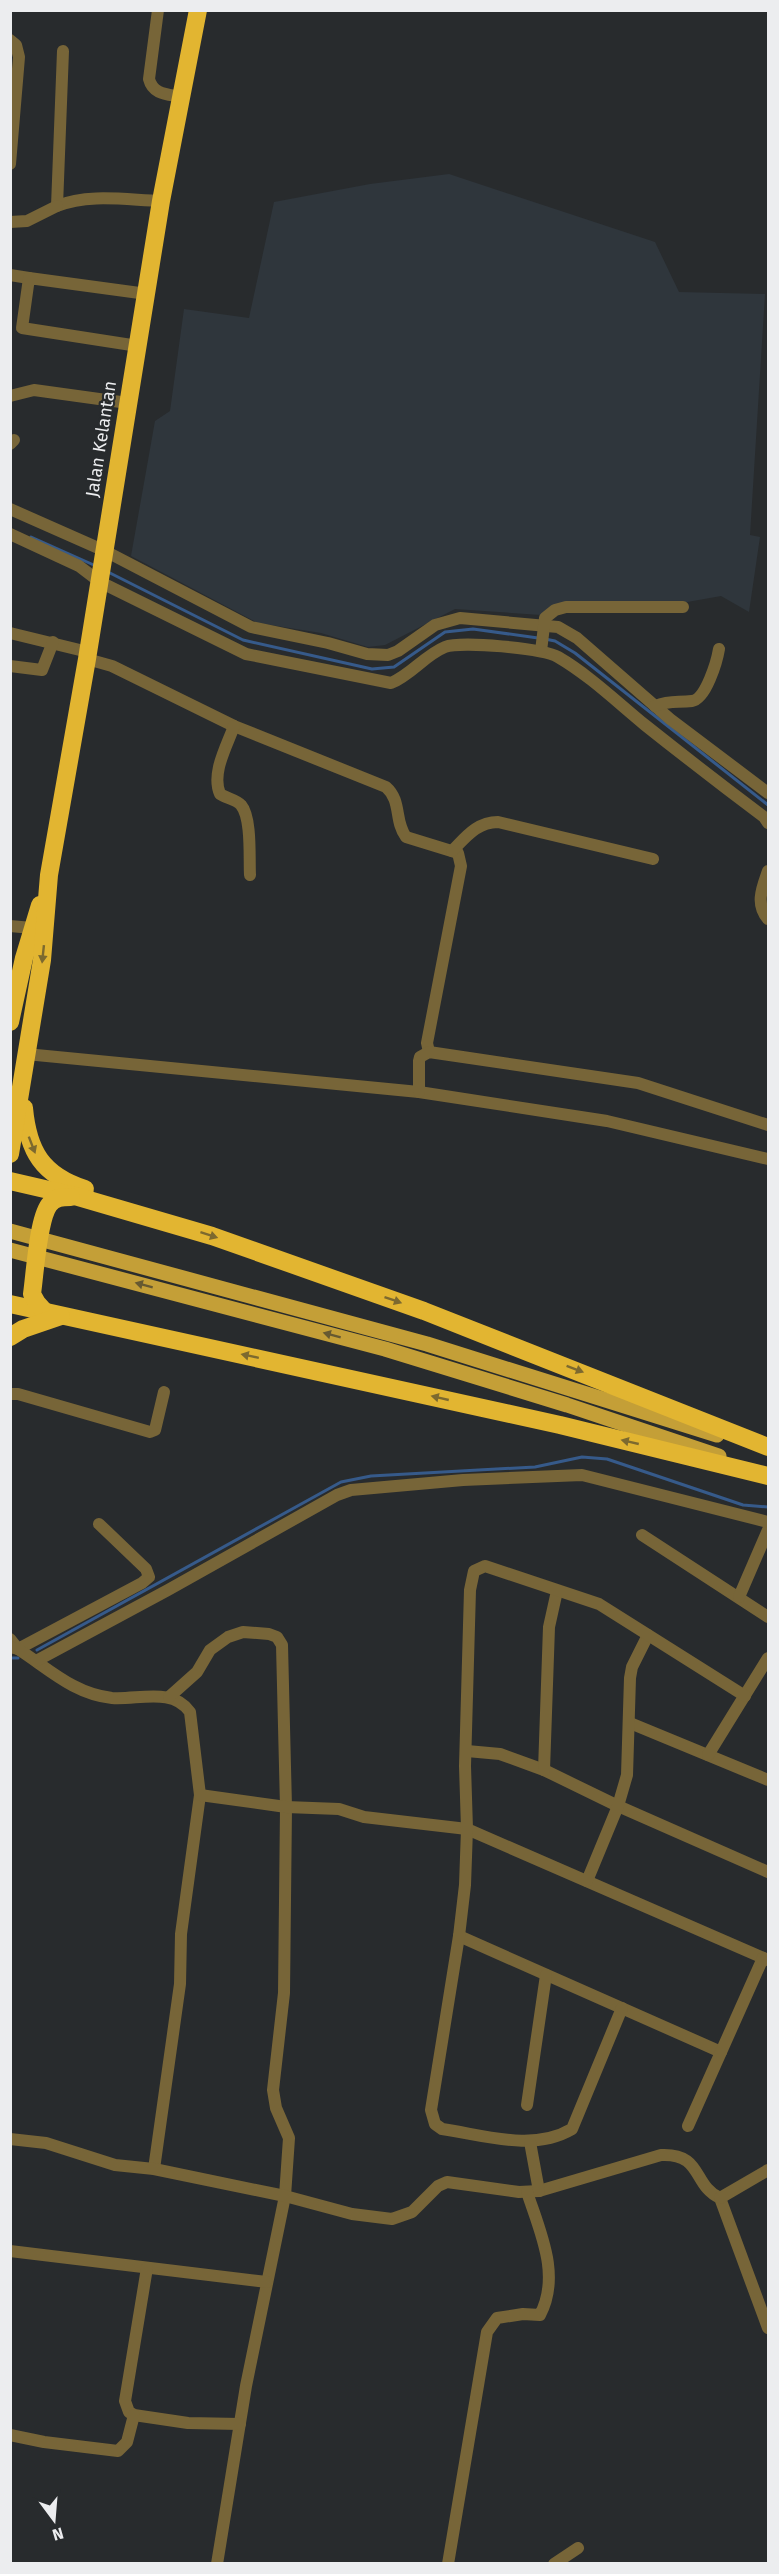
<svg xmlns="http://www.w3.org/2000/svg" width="779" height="2574" font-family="'Fira Sans',sans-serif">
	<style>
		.built { fill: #2f363c }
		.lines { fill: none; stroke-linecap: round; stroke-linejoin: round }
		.stream { stroke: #365a8a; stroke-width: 3 }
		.minor { stroke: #776538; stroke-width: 12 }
		.major { stroke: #c49f37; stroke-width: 15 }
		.highway { stroke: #e2b531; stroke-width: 18 }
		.oneway { fill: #7c692f }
		.oneway2 { fill: #665931 }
		.labels { text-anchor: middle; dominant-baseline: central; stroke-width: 4.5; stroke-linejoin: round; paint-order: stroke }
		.street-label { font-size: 18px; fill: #ecedef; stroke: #282b2d }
	</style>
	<rect width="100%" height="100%" fill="#282b2d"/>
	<path class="built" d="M449,174L655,242L679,292L765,294L750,535L760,537L749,612L721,596L676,604L624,606L541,615L455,609L385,645L368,647L321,633L258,623L131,556L155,421L170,411L184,309L249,318L274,202L370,184Z"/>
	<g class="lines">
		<g class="stream">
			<path d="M31,537L96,566"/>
			<path d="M108,572L243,640L372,669L394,667L445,632L473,629L538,638"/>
			<path d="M545,639L555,641L575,653L768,805"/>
			<path d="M37,1650L341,1482L371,1476L535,1467L582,1457L607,1459L743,1505L768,1507"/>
			<path d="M10,1658H18"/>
		</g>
		<g class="minor">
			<path d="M158,10L149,79C153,95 168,94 182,97"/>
			<path d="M10,40L16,45L19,57L10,164"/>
			<path d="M63,51L57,206C89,193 127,200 161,201"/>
			<path d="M10,222L27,221L57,206"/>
			<path d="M10,275L29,278"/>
			<path d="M138,346L22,328L29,278L147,294"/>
			<path d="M10,396L34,390L128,403"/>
			<path d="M10,444L14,440"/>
			<path d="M10,509L105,551L251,627L328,643L367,654L388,655L398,651L435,625L460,618L558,627L577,638L670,719L768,793"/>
			<path d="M10,534L79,566L100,582L246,654L391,683C411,675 425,655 445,647C461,641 543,648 558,657C589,675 617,702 645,725C684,756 724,787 764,817L768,823"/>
			<path d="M10,633L88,652"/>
			<path d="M541,651L545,618L555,610L566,607H683"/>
			<path d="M87,659L112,666L234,726L386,787C402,801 394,821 406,837L458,853L461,866L427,1043L429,1052"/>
			<path d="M10,666L42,670L53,642"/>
			<path d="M655,706C671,700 677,703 692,701C706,699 717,661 719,649"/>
			<path d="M234,726C227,746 211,773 220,794C226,798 237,800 241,805C252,818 249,859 250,875"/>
			<path d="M452,851C466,837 477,822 498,822L653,859"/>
			<path d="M768,871C762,888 755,904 768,919"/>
			<path d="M10,926L32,928"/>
			<path d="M26,1054L419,1092L607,1121L768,1159"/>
			<path d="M419,1092V1061L420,1057L429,1052L638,1083L768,1125"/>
			<path d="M10,1394H18L150,1432L155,1430L164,1392"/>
			<path d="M642,1535L768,1617"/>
			<path d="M739,1597L768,1530"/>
			<path d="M10,1639L18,1649L142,1583L149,1577L146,1569L99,1524"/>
			<path d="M10,1647L18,1649C49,1669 74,1694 112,1698C138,1700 173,1687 190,1712L200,1795L181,1934L180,1984L154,2169"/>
			<path d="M36,1661L168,1590L337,1495L351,1490L463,1480L582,1475L768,1522"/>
			<path d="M169,1697L197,1672L210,1650L228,1637L243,1632L269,1634L277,1637L282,1645L286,1807L284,1993L273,2090L276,2108L289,2138L285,2196L246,2386L217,2564"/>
			<path d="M630,1723L768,1780"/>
			<path d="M467,1751L500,1754L544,1770L618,1806L768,1872"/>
			<path d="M708,1755L768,1658"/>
			<path d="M544,1770L549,1627L557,1591"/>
			<path d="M200,1795L286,1807L339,1809L364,1817L467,1829L768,1960"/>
			<path d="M587,1881L618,1806L627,1775L630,1678L632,1667L648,1635"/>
			<path d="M459,1936L721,2052"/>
			<path d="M622,2008L572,2129C533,2152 484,2135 442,2129L435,2124L431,2110L459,1936L465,1885L467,1829L465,1766L470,1590L474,1571L485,1566L599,1604L745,1696"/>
			<path d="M527,2105L546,1975"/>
			<path d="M688,2126L763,1958"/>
			<path d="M10,2139L46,2143L115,2165L154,2169L285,2196L352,2214L392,2219L412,2212L438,2186L447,2182L519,2192L539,2191L661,2155C703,2153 692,2185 720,2198L768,2328"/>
			<path d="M530,2142L539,2191"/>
			<path d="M720,2198L768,2170"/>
			<path d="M10,2251L267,2282"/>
			<path d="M147,2268L125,2401L129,2412L134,2415L188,2423L240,2424"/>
			<path d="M10,2435L44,2442L118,2451L127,2442L134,2415"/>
			<path d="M448,2564L487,2332L497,2318L523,2314L540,2315C561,2275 540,2232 527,2192"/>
			<path d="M554,2564L578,2548"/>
		</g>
		<g class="major">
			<path d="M10,1231L427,1344L717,1435"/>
			<path d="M10,1250L385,1349L567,1405L719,1456"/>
		</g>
		<g class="highway">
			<path d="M10,1022L24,958L40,905"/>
			<path d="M24,1108C28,1151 42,1175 85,1189"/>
			<path d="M10,1154L42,960L49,875L87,659L161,201L198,10"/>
			<path d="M10,1181L75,1196L212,1236L424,1311L768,1447"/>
			<path d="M10,1304L560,1425L768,1476"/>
			<path d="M46,1313L37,1303L32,1294C35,1273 38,1220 49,1205C55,1197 62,1197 71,1197"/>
			<path d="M10,1337L23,1329L61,1316"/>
		</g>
	</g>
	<defs><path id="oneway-solid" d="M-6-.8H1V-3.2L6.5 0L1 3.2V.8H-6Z" transform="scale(1.5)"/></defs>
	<g class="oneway">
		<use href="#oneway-solid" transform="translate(43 954) rotate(96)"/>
		<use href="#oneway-solid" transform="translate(32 1145) rotate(69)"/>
		<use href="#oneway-solid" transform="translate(209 1235) rotate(18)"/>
		<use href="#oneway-solid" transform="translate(393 1300) rotate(19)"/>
		<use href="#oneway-solid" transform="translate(250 1356) rotate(-168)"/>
		<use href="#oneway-solid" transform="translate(575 1369) rotate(21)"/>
		<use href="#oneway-solid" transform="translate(440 1398) rotate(-167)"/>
		<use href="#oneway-solid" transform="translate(630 1442) rotate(-167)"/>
	</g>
	<g class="oneway2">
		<use href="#oneway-solid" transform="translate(144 1285) rotate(-165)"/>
		<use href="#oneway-solid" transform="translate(332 1335) rotate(-165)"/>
	</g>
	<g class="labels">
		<g class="street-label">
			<text transform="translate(101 439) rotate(-81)">Jalan Kelantan</text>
		</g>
	</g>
	<rect width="779" height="2574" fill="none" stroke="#ecedef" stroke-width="24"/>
	<g transform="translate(54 2520) rotate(164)" stroke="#282b2d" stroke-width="4.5" paint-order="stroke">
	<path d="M0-4.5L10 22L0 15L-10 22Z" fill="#ecedef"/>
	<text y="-9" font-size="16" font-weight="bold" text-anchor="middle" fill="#ecedef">N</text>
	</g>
</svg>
